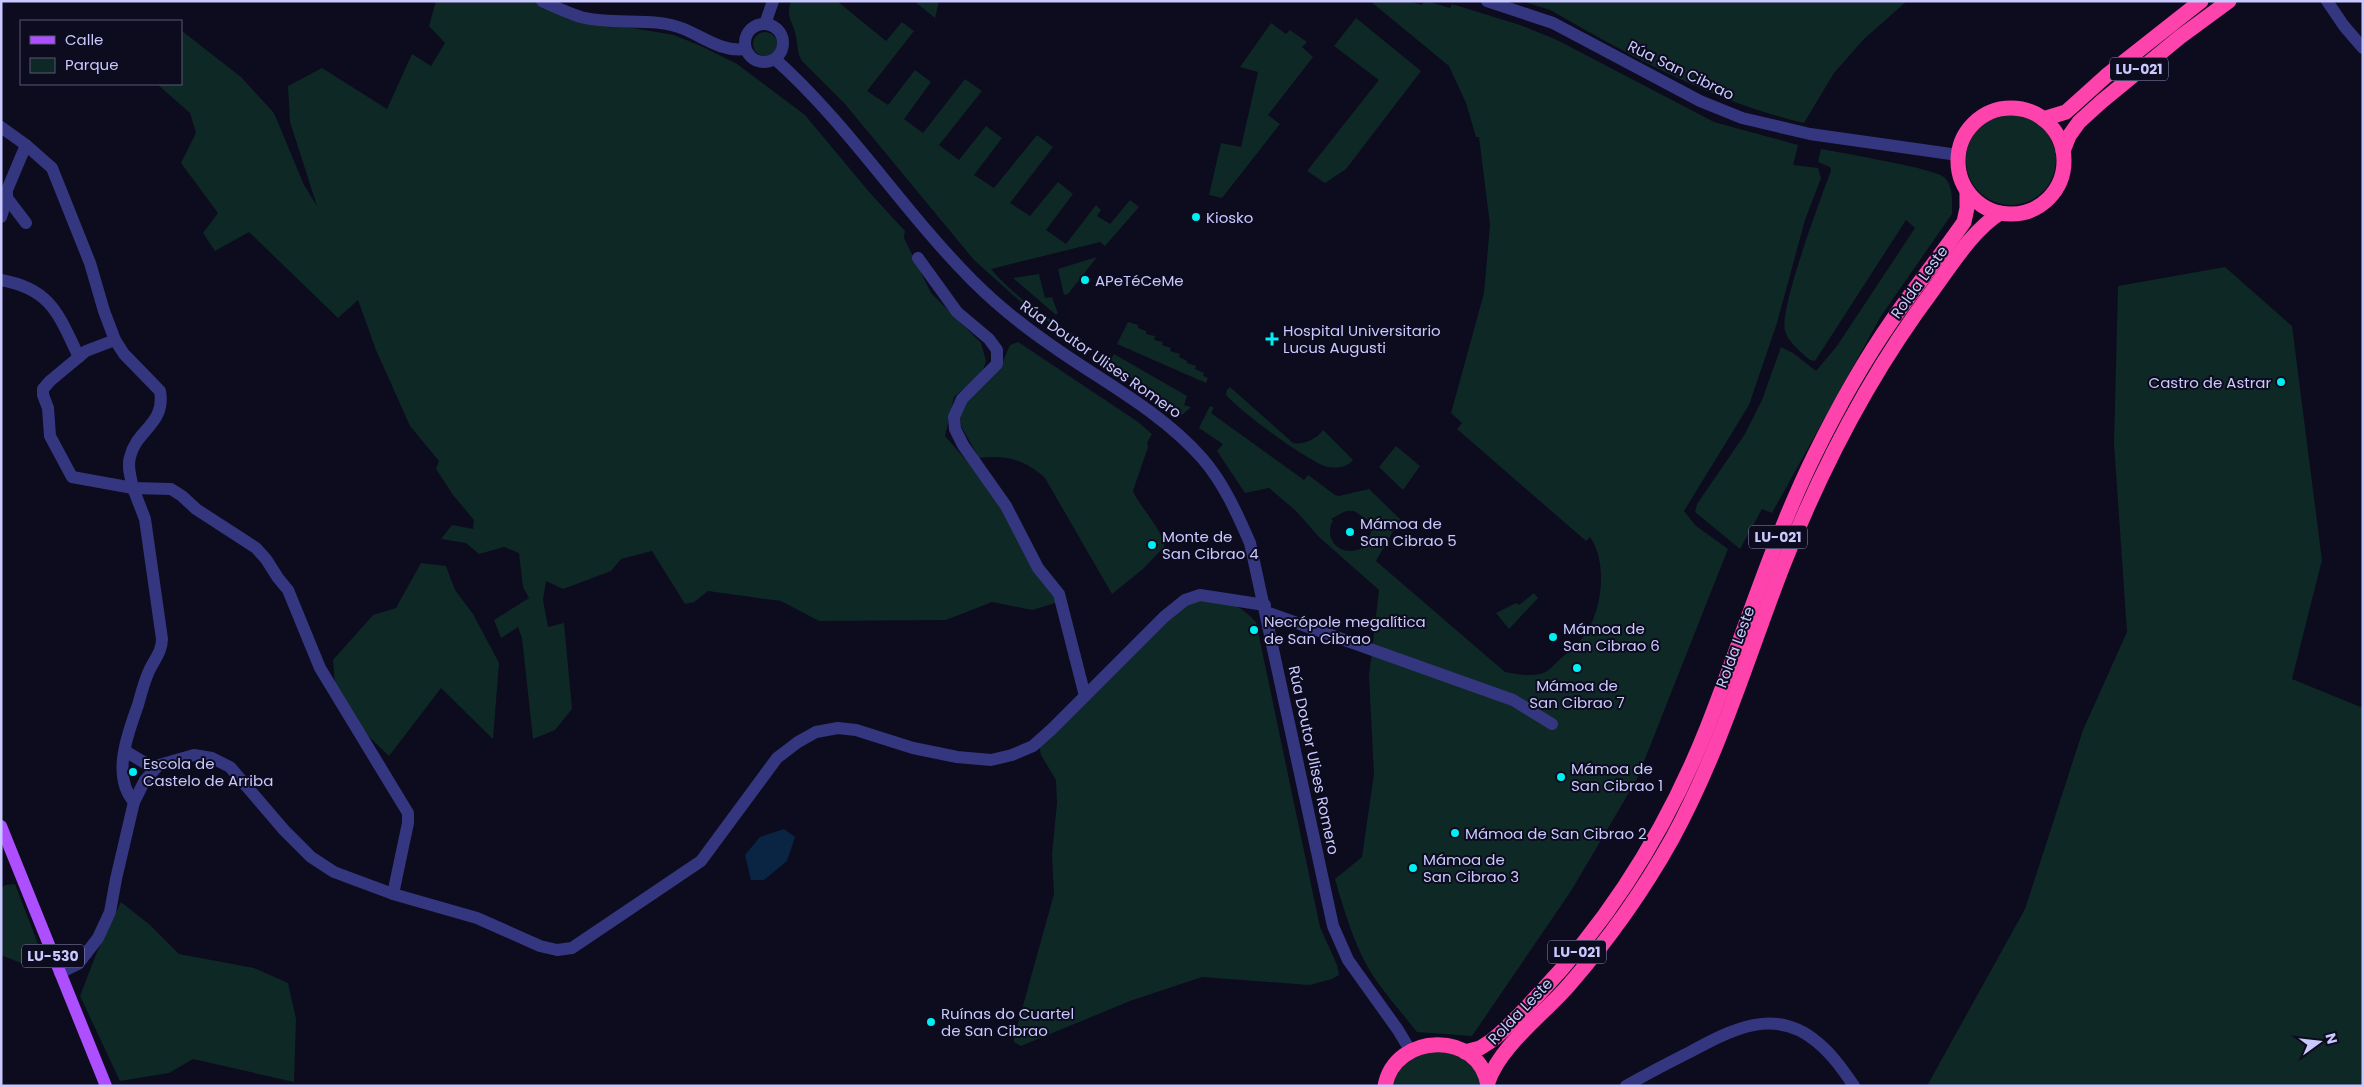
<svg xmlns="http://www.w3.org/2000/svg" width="2364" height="1087" font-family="Poppins,sans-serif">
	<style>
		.green { fill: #0e2825; fill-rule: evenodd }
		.water { fill: #0a2443 }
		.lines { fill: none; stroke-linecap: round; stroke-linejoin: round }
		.minor { stroke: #34377f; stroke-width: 12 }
		.major { stroke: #ae4fff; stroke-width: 12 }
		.highway { stroke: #ff43ad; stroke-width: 15 }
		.poi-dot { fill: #00eff3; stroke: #0d0b1e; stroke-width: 2 }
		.labels { text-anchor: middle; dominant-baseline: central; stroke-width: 4; stroke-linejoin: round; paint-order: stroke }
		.shield { fill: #0d0b1e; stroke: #918fbc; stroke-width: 1 }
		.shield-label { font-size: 14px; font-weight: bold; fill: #c9c8ff }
		.street-label { font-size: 15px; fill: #c9c8ff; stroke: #0d0b1e }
		.poi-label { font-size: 15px; fill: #c9c8ff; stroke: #0d0b1e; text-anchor: start }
	</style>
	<rect width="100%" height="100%" fill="#0d0b1e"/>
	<g class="green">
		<path d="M436,1H534L586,20L674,35L701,46L737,64L805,115L870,193L905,231L904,238L931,293L981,343L986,361L982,373L954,397L945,436L989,486L1059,602L1032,610L992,602L946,620L819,621L781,601L708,591L694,602L685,604L652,551L621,559L611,571L563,589L546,581L543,600L548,627L564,623L572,709L555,730L533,739L522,638L518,627L501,638L494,620L529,598L523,587L519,553L504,547L479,554L466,543L441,539L452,525L473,529L474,520L453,495L436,469L439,461L410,426L376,350L358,300L338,318L249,232L215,251L203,233L218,213L181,163L196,133L190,113L157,84H181L182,31L241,77L274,113L304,185L317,206L290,122L288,86L322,68L387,109L412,54L431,66L445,43L429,26Z"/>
		<path d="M791,1H837L886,41L902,22L914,31L867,91L888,105L915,70L931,82L904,119L923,133L965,79L982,91L939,145L959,160L986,126L1002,138L974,175L994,188L1037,135L1053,147L1010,203L1030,216L1058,182L1073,194L1046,230L1066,244L1096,205L1101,210L1097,216L1110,224L1130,200L1139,207L1105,246L1100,242L991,269C1017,299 1048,320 1082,339L1080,344L1022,303L974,260L845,104L802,61C797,53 798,46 796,37C794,22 785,19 791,1Z"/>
		<path d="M914,1H939L935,18Z"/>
		<path d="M1370,1H1409L1422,5L1424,1H1427L1450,8L1452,4L1520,25L1557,40L1714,122L1798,145L1793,165L1818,168L1821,178L1805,220L1777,323L1749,405L1684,511L1696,526L1728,549L1637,779L1571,891L1472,1036L1417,1032C1399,1009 1377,986 1364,960C1351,934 1343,907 1335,879L1362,857L1374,774L1369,676L1379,590L1319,537L1296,511L1269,488L1245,493L1217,451L1223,444L1199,428L1210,406L1214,408L1211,413L1304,480L1308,475L1335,495L1339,496L1369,489L1400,519L1376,561L1505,672C1517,674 1531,677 1543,673C1549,671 1555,664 1560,659C1567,653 1575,648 1580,641C1602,617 1609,564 1590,537L1586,541L1457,429L1462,423L1451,413L1484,293L1490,225L1479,137H1476L1466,103L1449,66ZM1346,511H1354L1368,520L1371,533L1363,549L1362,548C1343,558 1322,541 1333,520L1331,519Z"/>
		<path d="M1522,1H1907L1864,39L1834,73L1804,123C1713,102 1631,56 1550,10Z"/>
		<path d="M1356,18L1421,71L1346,169L1325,183L1307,171L1379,80L1334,46Z"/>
		<path d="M1271,23L1286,34L1290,30L1307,42L1302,47L1313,57L1268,115L1280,124L1222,198L1209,195L1221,143L1241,147L1258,72L1240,67Z"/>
		<circle cx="765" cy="44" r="12"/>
		<circle cx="2011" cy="160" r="45"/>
		<path d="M1821,149C1841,153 1933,168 1944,177C1954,186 1952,203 1952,214L1881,316L1772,513L1762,509L1740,549L1695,512L1697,504L1745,434L1762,400L1781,347L1793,353L1816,371L1837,346L1915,228L1906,220L1815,361L1810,360C1802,353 1788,342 1785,331C1779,309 1821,197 1831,171L1830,167L1818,162Z"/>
		<path d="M1097,257L1068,294L1064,295L1058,269Z"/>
		<path d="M2225,267L2292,326L2322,560L2292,679L2363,708V1086H1927L2025,909L2083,730L2127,632L2114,444L2118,286Z"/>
		<path d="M1039,274L1045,298L1052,297L1058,314H1055L1013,278Z"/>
		<path d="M1128,322L1138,325V328L1146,331V334L1155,336L1154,340L1163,342L1162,345L1171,348L1170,351L1180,354L1179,357L1187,361V363L1196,366L1195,369L1204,373L1203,376L1208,378L1206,383L1117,344Z"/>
		<path d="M1018,342L1138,422L1152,434L1147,443L1148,447L1133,491C1139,506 1166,534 1164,547L1143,569L1112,594L1045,478C1024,459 1006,455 979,458L961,426L960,417L965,403L1000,368L1010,345Z"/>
		<path d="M1114,354L1187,396L1184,405L1191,407L1182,415L1158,396L1109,363Z"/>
		<path d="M1230,387L1293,443C1303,445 1317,439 1323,430L1353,460C1347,467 1338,469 1328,467C1308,462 1241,412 1226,395L1227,390Z"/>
		<path d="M1396,446L1420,466L1403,490L1379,467Z"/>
		<path d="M421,563L446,566L455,590L473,614L499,663L493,739L441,688L389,756L362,730L335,683L333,660L373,615L396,608Z"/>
		<path d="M1534,593L1538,598L1509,629L1496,613L1516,603L1519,605Z"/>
		<path d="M1204,599C1228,603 1239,603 1256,622L1320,927L1337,965L1339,975L1332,979L1310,985L1202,977L1130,1001L1021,1046L1014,1042V1038L1054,894L1052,854L1057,803L1056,780L1041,755L1039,745L1138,647L1189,602Z"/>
		<path d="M15,884L43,957L37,963H21L1,955V889L5,885Z"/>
		<path d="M121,902L150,925L179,954L254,968L288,983L296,1019L294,1082L193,1059L169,1073L120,1081L80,996L97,952Z"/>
		<path d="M1438,1050C1458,1055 1477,1063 1481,1086H1393C1398,1063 1417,1054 1438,1050Z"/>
	</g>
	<path class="water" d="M784,829L795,837L787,861L764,880H751L745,855L760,837Z"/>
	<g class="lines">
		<g class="minor">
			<path d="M542,1C555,7 568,13 581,17C615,26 652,16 684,29C705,38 722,52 745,49"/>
			<path d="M1487,1L1553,23L1700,101L1742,118L1810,134L1958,155"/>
			<path d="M2327,1L2344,26L2363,48"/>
			<circle cx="764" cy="43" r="19"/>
			<path d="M765,24L773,1"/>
			<path d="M775,59C850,126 902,210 973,281C996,304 1022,325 1048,343C1101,381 1158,409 1202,458C1223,482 1237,513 1250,543L1333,926L1348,960L1398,1030L1410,1050"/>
			<path d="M1,127L26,145L52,168L90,263L104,311L115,340L124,354L160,391C166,424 136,430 130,457C127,467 131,478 133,488L171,489L182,496L196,509L256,548L266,559L278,578L288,590L320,668L408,813V823L393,894"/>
			<path d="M7,198L26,223"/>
			<path d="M1,217L7,198V190L26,145"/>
			<path d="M918,258L957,312L989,339L997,350V364L962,399L954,417L955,429L963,445L1006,506L1038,568L1059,594L1085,696"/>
			<path d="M1,280C52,289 59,316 79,357"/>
			<path d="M115,340L86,351L50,381L43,389V395L48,408L50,436L72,477L133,488L145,519L162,639C162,652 154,660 149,671C144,682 141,694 138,705C128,733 111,776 134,802"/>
			<path d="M1266,612L1513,700L1552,724"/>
			<path d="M125,751L155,769"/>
			<path d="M60,973L78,964L98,938L110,912L116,879L134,802L145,780L159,765L194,755L212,758L230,767L284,830L311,857L334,872L393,894L477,918L540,946L557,950L572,948L701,861L777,758L798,742L816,732L838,728L856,730L913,748L957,757L991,760L1012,755L1033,746L1052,729L1164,617L1185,600L1200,595L1265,605"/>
			<path d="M1626,1086C1647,1074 1668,1063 1690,1052C1731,1030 1775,1006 1817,1042C1832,1054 1843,1070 1854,1086"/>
		</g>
		<path class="major" d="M1,826L106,1086"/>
		<g class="highway">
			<circle cx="2011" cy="161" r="53"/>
			<path d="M2043,119L2066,112L2106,76L2201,1"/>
			<path d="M2063,151L2069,136L2079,122L2101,102L2180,37L2229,1"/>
			<path d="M1465,1052L1480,1048L1491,1041C1509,1027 1524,1010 1539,994C1612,917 1668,826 1707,728C1743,637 1771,544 1814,456C1837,409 1863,362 1893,319C1916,286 1941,255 1964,222L1967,208V191"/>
			<path d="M1488,1082C1500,1046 1544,1014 1569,985C1609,939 1643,891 1672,839C1719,753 1747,659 1782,568C1820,471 1870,374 1933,290C1952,264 1973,230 2000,213"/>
			<path d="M1385,1086C1395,1032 1480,1030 1488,1086"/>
		</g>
	</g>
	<g class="poi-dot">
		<circle cx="1196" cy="217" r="5"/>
		<circle cx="1085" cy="280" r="5"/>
		<path d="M1269.5 331.5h5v5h5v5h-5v5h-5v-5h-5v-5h5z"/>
		<circle cx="2281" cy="382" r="5"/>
		<circle cx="1350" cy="532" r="5"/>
		<circle cx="1152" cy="545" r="5"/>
		<circle cx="1254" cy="630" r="5"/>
		<circle cx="1553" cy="637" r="5"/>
		<circle cx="1577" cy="668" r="5"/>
		<circle cx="133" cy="772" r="5"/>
		<circle cx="1561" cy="777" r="5"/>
		<circle cx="1455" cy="833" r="5"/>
		<circle cx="1413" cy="868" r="5"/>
		<circle cx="931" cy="1022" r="5"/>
	</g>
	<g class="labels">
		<g class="shield">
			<rect x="2110" y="57.5" width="58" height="23" rx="4"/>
			<rect x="1749" y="525.5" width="58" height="23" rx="4"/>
			<rect x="1548" y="940.5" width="58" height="23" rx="4"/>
			<rect x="22" y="944.5" width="62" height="23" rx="4"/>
		</g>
		<g class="shield-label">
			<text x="2139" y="69">LU-021</text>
			<text x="1778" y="537">LU-021</text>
			<text x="1577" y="952">LU-021</text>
			<text x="53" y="956">LU-530</text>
		</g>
		<g class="street-label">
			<text transform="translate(1681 70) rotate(26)">Rúa San Cibrao</text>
			<text transform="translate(1919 282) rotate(-54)">Rolda Leste</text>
			<text transform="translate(1101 359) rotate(35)">Rúa Doutor Ulises Romero</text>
			<text transform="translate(1735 647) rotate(-70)">Rolda Leste</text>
			<text transform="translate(1314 760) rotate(78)">Rúa Doutor Ulises Romero</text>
			<text transform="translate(1520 1011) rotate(-46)">Rolda Leste</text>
		</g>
		<g class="poi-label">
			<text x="1206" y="217">Kiosko</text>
			<text x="1095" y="280">APeTéCeMe</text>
			<text x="1283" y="330">Hospital Universitario<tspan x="1283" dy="17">Lucus Augusti</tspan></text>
			<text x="2271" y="382" text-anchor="end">Castro de Astrar</text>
			<text x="1360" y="523">Mámoa de<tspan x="1360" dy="17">San Cibrao 5</tspan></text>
			<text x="1162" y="536">Monte de<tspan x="1162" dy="17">San Cibrao 4</tspan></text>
			<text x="1264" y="621">Necrópole megalítica<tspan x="1264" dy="17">de San Cibrao</tspan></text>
			<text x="1563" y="628">Mámoa de<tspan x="1563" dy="17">San Cibrao 6</tspan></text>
			<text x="1577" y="685" text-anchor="middle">Mámoa de<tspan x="1577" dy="17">San Cibrao 7</tspan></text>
			<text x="143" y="763">Escola de<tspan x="143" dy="17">Castelo de Arriba</tspan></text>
			<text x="1571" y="768">Mámoa de<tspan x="1571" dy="17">San Cibrao 1</tspan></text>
			<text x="1465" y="833">Mámoa de San Cibrao 2</text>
			<text x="1423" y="859">Mámoa de<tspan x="1423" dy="17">San Cibrao 3</tspan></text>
			<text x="941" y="1013">Ruínas do Cuartel<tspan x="941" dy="17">de San Cibrao</tspan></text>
		</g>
	</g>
	<rect width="2364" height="1087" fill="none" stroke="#c9c8ff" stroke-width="5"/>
	<rect x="20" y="20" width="162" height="65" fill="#0d0b1e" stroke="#585778"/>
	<rect x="30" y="36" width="25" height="8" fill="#ae4fff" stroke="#585778"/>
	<text x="65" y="45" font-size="15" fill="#c9c8ff">Calle</text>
	<rect x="30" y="58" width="25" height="15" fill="#0e2825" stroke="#585778"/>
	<text x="65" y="70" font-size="15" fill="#c9c8ff">Parque</text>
	<g transform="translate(2319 1042) rotate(75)" stroke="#0d0b1e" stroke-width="4" paint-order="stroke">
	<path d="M0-4L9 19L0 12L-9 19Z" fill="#c9c8ff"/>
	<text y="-8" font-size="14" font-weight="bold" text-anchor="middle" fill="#c9c8ff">N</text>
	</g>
</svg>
